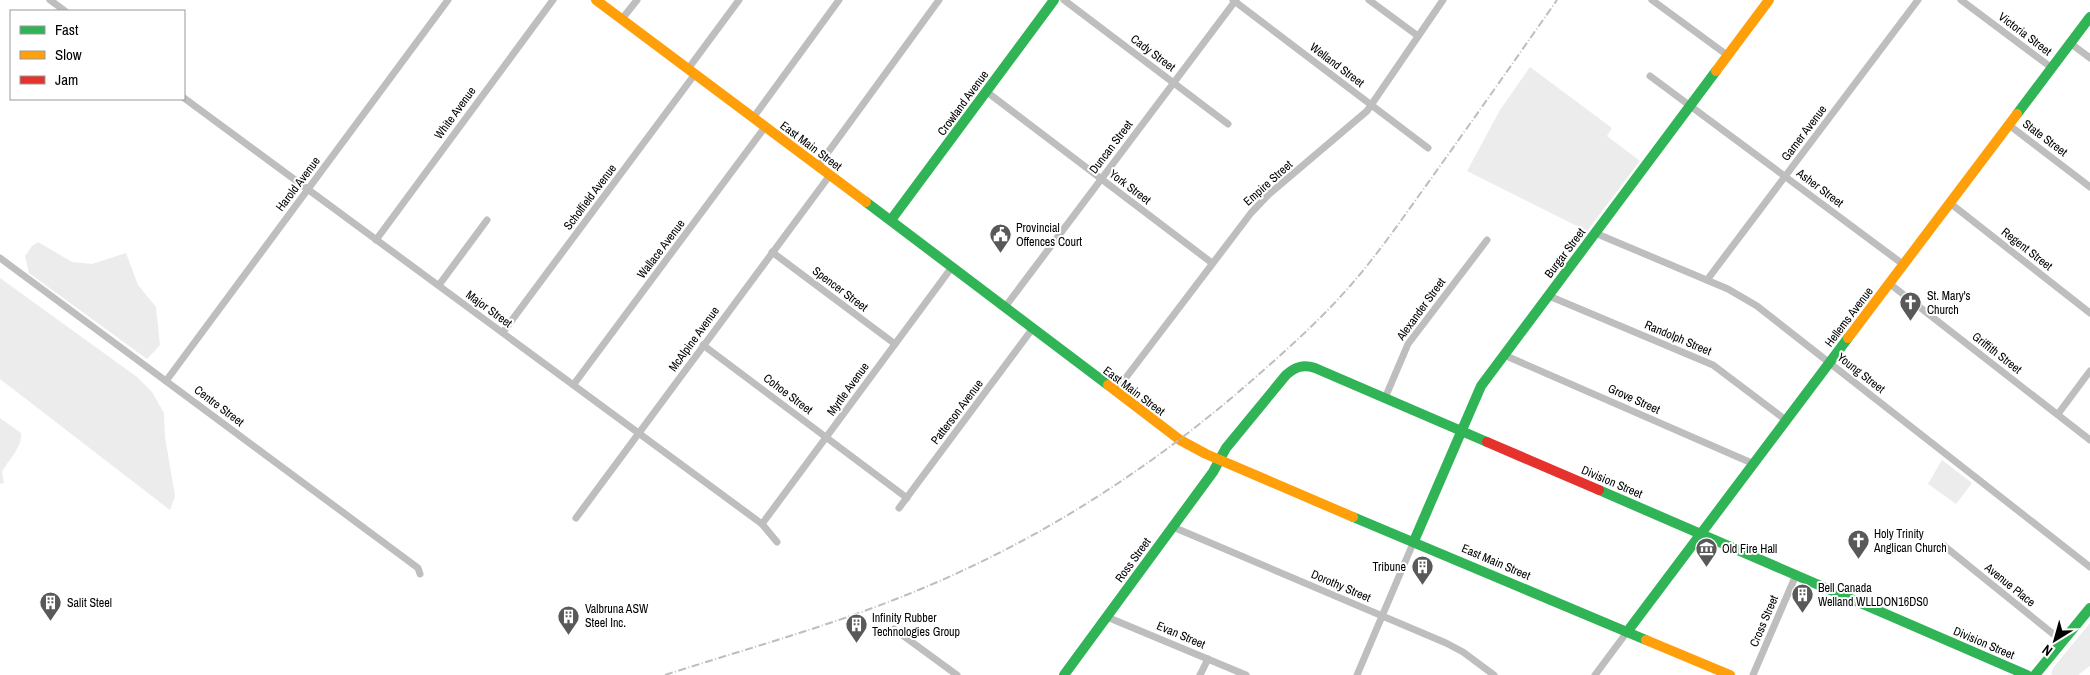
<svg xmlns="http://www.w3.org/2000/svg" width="2090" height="675" font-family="'Archivo Narrow',sans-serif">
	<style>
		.green { fill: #ececec }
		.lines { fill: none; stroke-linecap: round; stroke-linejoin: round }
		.street { stroke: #bebebe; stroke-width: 7 }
		.fast { stroke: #30b455; stroke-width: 10 }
		.slow { stroke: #ff9f0a; stroke-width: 10 }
		.jam { stroke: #e5322d; stroke-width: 10 }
		.rail { stroke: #bebebe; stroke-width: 2; stroke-dasharray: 8 2.5 1 2.5; stroke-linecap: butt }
		.labels { text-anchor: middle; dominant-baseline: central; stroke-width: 4; stroke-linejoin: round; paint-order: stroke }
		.street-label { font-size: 12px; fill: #000; stroke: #fff }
		.poi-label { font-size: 12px; fill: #000; stroke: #fff; text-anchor: start }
	</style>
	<rect width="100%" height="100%" fill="#fff"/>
	<g class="green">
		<path d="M1530,67L1612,128L1607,136L1640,161L1587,231L1467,171L1500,110Z"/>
		<path d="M38,242L72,262L92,264L126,253L138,285L156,307L160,345L147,359L29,273L25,256L32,246Z"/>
		<path d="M0,278L137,377L152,392L164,413L165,437L175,496L170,510L0,379Z"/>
		<path d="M0,418L21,433C23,447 8,460 2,472L4,483L0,484Z"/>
		<path d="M1942,460L1972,483L1956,504L1928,484Z"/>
		<path d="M2090,623V666L2078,675H2053L2051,674L2053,668Z"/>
	</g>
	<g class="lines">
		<g class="street">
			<path d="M50,0L65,11"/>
			<path d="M1064,0L1228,124"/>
			<path d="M1233,0L1428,148"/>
			<path d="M1369,0L1418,36"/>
			<path d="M1652,0L1727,55"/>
			<path d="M1961,0L2052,68"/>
			<path d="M622,19L637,0"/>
			<path d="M2070,43L2090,58"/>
			<path d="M688,69L739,0"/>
			<path d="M1650,76L1904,265"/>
			<path d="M987,92L1212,263"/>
			<path d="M184,98L762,524L777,542"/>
			<path d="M753,118L839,0"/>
			<path d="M2009,125L2090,187"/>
			<path d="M818,166L939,0"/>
			<path d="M1950,203L2090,313"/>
			<path d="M1595,233L1728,289L1757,306L2090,567"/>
			<path d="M376,240L553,0"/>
			<path d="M772,252L895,344"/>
			<path d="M0,258L418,568L420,574"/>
			<path d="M1707,280L1918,0"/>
			<path d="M1890,284L2090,440"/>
			<path d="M439,285L487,220"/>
			<path d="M1549,296L1713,365L1787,421"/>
			<path d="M1005,307L1236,0"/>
			<path d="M503,332L695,74"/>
			<path d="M703,345L907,498"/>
			<path d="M1504,355L1754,464"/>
			<path d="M166,381L448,0"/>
			<path d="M574,384L765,127"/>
			<path d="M1115,392L1251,213L1268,195L1367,111L1443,0"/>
			<path d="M1385,398L1408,344L1487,240"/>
			<path d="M2058,414L2090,371"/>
			<path d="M899,508L1033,328"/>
			<path d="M576,518L830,175"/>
			<path d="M762,524L952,267"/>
			<path d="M1173,527L1446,643L1463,652L1494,675"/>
			<path d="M1943,545L2063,642"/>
			<path d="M1107,617L1246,675"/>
			<path d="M894,629L957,675"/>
			<path d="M1200,675L1208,659"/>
			<path d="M1357,675L1414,541"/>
			<path d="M1595,675L1627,632"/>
			<path d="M1753,675L1796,575"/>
		</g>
		<g class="fast">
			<path d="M2017,114L2090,17"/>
			<path d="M866,202L1108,385"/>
			<path d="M891,220L1054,0"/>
			<path d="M1599,490L2027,675"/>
			<path d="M1353,517L1646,640"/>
			<path d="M1414,541L1481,386L1716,71"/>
			<path d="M1627,632L1848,338"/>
			<path d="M1064,675L1213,472L1226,448L1286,375C1295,367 1303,364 1315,368L1487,442"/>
			<path d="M2035,675L2090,608"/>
		</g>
		<g class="slow">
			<path d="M596,0L866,202"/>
			<path d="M1716,71L1769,0"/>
			<path d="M1848,338L2017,114"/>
			<path d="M1108,385L1180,440L1206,454L1353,517"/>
			<path d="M1646,640L1730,675"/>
		</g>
		<path class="jam" d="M1487,442L1599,490"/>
		<path class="rail" d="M665,675C742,650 820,629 896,599C1030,547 1151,470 1258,375C1290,347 1322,318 1350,286C1379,253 1404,216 1430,180C1473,120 1515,60 1557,0"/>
	</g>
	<defs>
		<symbol id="civic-pin" viewBox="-11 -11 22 30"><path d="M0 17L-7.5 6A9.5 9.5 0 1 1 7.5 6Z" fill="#595959" stroke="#fff"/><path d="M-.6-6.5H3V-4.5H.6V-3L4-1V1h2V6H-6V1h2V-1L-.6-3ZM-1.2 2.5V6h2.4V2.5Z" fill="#fff"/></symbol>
		<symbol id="church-pin" viewBox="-11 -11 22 30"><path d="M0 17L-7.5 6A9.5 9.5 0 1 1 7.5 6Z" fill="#595959" stroke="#fff"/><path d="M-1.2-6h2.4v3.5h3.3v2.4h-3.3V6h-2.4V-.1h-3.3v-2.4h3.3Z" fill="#fff"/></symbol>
		<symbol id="museum-pin" viewBox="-11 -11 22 30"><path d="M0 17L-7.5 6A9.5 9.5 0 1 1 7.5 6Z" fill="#595959" stroke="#fff"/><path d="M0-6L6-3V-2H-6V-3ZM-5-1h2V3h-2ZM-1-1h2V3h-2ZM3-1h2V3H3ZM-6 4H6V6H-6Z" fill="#fff"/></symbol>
		<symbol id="building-pin" viewBox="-11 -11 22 30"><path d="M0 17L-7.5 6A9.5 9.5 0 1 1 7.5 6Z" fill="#595959" stroke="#fff"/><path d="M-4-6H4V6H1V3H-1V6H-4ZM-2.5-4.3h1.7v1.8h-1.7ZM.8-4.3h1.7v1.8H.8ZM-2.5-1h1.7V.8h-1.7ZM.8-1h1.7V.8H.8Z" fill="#fff"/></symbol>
	</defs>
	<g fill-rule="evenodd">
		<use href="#civic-pin" x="988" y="222" width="25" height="34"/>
		<use href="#church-pin" x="1898" y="290" width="25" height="34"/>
		<use href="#church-pin" x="1846" y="528" width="25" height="34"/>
		<use href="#museum-pin" x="1694" y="536" width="25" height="34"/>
		<use href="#building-pin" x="1410" y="554" width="25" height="34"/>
		<use href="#building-pin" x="1790" y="582" width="25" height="34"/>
		<use href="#building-pin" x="38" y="590" width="25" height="34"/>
		<use href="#building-pin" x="556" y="604" width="25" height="34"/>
		<use href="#building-pin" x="844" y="612" width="25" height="34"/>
	</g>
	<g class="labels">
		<g class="street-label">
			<text transform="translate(2025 34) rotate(37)">Victoria Street</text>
			<text transform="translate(1153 53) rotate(37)">Cady Street</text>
			<text transform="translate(1337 65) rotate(37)">Welland Street</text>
			<text transform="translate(963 103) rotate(-54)">Crowland Avenue</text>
			<text transform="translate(455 113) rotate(-54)">White Avenue</text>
			<text transform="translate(1804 133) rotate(-53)">Garner Avenue</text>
			<text transform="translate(2045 138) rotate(37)">State Street</text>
			<text transform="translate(811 146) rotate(37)">East Main Street</text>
			<text transform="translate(1111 147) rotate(-53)">Duncan Street</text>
			<text transform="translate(1268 183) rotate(-42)">Empire Street</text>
			<text transform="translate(298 184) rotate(-53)">Harold Avenue</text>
			<text transform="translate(1130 187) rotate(37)">York Street</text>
			<text transform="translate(1820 188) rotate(37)">Asher Street</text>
			<text transform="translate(590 197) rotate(-53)">Scholfield Avenue</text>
			<text transform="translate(661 249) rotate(-53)">Wallace Avenue</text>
			<text transform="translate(2027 249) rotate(38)">Regent Street</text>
			<text transform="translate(1565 253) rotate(-53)">Burgar Street</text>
			<text transform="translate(840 289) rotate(37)">Spencer Street</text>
			<text transform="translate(489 309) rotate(36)">Major Street</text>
			<text transform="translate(1421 309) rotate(-54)">Alexander Street</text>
			<text transform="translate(1849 317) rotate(-53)">Hellems Avenue</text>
			<text transform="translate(1678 338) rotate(23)">Randolph Street</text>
			<text transform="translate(694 339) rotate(-54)">McAlpine Avenue</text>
			<text transform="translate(1997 353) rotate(38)">Griffith Street</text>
			<text transform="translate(1861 373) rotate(38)">Young Street</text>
			<text transform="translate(848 389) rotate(-54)">Myrtle Avenue</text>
			<text transform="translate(1134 391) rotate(37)">East Main Street</text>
			<text transform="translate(788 394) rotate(37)">Cohoe Street</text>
			<text transform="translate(1634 399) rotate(24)">Grove Street</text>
			<text transform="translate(219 406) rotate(37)">Centre Street</text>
			<text transform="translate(957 412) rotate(-53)">Patterson Avenue</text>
			<text transform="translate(1612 482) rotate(23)">Division Street</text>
			<text transform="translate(1133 560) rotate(-54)">Ross Street</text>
			<text transform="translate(1496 562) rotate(23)">East Main Street</text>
			<text transform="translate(2010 585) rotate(39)">Avenue Place</text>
			<text transform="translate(1341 586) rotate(23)">Dorothy Street</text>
			<text transform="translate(1764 621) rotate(-67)">Cross Street</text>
			<text transform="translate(1181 635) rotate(23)">Evan Street</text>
			<text transform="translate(1984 643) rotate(23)">Division Street</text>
		</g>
		<g class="poi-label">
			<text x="1016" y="228">Provincial<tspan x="1016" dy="14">Offences Court</tspan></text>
			<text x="1927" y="296">St. Mary's<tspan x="1927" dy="14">Church</tspan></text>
			<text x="1874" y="534">Holy Trinity<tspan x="1874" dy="14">Anglican Church</tspan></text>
			<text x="1722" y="549">Old Fire Hall</text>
			<text x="1406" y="567" text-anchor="end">Tribune</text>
			<text x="1818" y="588">Bell Canada<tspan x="1818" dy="14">Welland WLLDON16DS0</tspan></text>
			<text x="67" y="603">Salit Steel</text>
			<text x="585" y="609">Valbruna ASW<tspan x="585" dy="14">Steel Inc.</tspan></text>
			<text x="872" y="618">Infinity Rubber<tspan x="872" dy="14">Technologies Group</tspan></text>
		</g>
	</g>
	<rect x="10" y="10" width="175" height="90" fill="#ffffff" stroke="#999999"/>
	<rect x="20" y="26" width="25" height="8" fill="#30b455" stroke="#999999"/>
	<text x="55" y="35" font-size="15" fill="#000000">Fast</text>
	<rect x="20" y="51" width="25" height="8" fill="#ff9f0a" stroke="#999999"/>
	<text x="55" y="60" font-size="15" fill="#000000">Slow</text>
	<rect x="20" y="76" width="25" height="8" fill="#e5322d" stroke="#999999"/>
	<text x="55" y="85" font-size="15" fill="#000000">Jam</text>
	<g transform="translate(2055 640) rotate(217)" stroke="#ffffff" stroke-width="4" paint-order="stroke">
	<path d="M0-4L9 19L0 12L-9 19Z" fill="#000000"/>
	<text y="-8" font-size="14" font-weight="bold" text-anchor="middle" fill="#000000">N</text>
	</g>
</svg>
